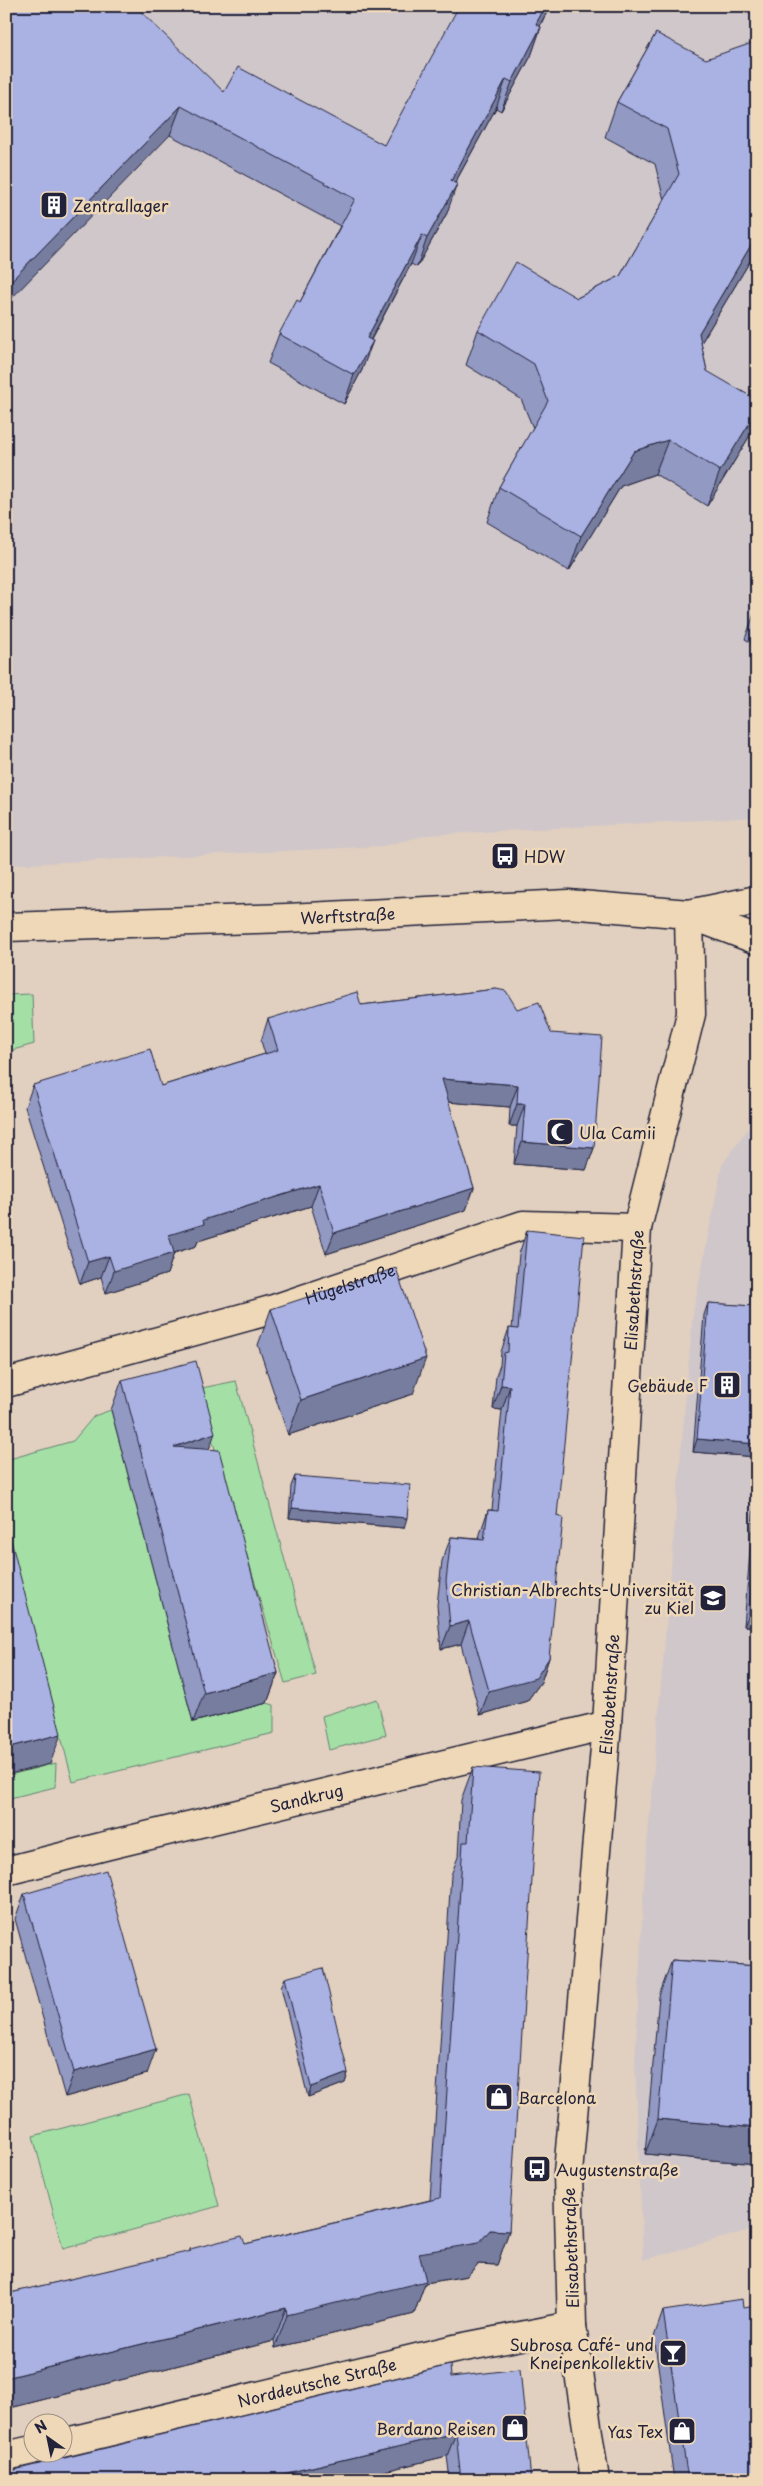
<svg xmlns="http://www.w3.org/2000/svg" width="763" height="2486" font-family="'Playpen Sans',sans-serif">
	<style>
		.built { fill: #d0c7ca }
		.green { fill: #a4e0a6; stroke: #638170 }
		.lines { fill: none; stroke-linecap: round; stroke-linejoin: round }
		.street-casing { stroke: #22223b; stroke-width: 31 }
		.secondary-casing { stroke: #22223b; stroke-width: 31 }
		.street { stroke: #efd8b7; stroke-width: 28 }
		.secondary { stroke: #efd8b7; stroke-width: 28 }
		.wall { fill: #9299c3; stroke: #22223b }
		.shaded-wall { fill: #777d9f; stroke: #22223b }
		.building { fill: #aab2e3; stroke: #22223b }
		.labels { text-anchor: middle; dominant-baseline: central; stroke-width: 5; stroke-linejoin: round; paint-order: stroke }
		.poi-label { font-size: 16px; fill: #22223b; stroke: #efd8b7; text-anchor: start }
		.street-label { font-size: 16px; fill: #22223b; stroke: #efd8b7 }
	</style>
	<rect width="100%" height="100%" fill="#e1d0c0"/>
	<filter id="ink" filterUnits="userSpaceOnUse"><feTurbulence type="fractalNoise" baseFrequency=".02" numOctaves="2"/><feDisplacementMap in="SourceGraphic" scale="10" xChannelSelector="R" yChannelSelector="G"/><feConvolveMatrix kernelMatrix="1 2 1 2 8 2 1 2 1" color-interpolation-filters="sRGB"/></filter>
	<g filter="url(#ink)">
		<g class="built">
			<path d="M6,6H757V817L427,835L383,846L6,865Z"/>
			<path d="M757,1116V2228L643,2260L635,2063L644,1882L693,1313L722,1165Z"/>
		</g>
		<g class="green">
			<path d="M32,994L34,1044L6,1052V995Z"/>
			<path d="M236,1381L316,1675L285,1683L197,1389Z"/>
			<path d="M111,1410L193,1722L267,1703L274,1705V1733L73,1782L6,1528V1460L73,1441L94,1416Z"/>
			<path d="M377,1699L386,1735L329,1750L322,1716Z"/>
			<path d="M56,1763L55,1787L6,1799V1776Z"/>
			<path d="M189,2094L219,2206L63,2249L33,2136Z"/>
		</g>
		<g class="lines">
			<defs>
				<g id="street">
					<path id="s1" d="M6,1383L271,1310L523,1225L637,1228"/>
					<path id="s2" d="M6,1871L109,1845L607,1725"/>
					<path id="s3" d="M62,2443L454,2349L572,2326"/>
					<path d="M6,2456L32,2450"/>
					<path id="s4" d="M595,2480L572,2326L568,2173L607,1725L637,1228L691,1014L689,914"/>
				</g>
				<g id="secondary">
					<path d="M689,914L757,940"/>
					<path id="s5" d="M6,927L287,918L568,904L689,914L757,900"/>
				</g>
			</defs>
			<use href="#street" class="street-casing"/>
			<use href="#secondary" class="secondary-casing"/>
			<use href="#street" class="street"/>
			<use href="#secondary" class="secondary"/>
		</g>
		<g class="wall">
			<path d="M550,6L540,26L541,27L531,56L501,111L496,108L455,183L447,213L417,267L411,264L371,340L362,370L344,404L268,363L279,334L300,302L340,226L170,135L6,9L224,92L384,145Z"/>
			<path d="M656,33L750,261L701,343L707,371L749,437L707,506L655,474L621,486L569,571L487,522L499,487L533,428L521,399L466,365L478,330L577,298L620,276L664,200L655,164L605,137L617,102Z"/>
			<path d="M757,608V646L745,639L754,614Z"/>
			<path d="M496,989L594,1148L586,1170L514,1164L517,1126H509L510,1107L448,1102L474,1188L466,1210L326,1254L311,1206L198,1241L196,1246L174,1253L167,1274L106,1293L101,1277L80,1284L25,1107L33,1085L161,1086L265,1054L261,1041L268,1019L361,1005Z"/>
			<path d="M757,1221V1457L693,1452L704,1315L708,1303L750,1306Z"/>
			<path d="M527,1230L557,1516L549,1658L541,1682L527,1701L480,1715L461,1644L441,1649L437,1605L442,1561L451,1537L479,1539L480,1534L488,1510H492L502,1410L493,1409L496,1376L500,1365L501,1352L509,1328L512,1329L519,1254Z"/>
			<path d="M271,1309L413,1394L288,1435L258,1345Z"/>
			<path d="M122,1380L209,1449L278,1673L267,1703L193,1722L111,1410Z"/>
			<path d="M757,1465V1627L744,1626Z"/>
			<path d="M295,1476L404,1528L289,1518L291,1486Z"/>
			<path d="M473,1767L509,2231L497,2265L478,2264L467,2276L425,2283L414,2314L275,2348L274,2341L6,2409V2294L190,2252V2249L245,2244L430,2200L451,1875L458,1857L461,1800Z"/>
			<path d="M24,1894L147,2074L65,2097L15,1919Z"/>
			<path d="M672,1960L757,1966V2164L645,2154L659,1996Z"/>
			<path d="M285,1978L348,2073L345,2083L308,2097L281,1987Z"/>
			<path d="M663,2311L757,2480H674L654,2337Z"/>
			<path d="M451,2377L531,2480H450L447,2456L347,2480H6Z"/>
		</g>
		<g class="shaded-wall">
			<path d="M545,6H550L525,53L536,24Z"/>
			<path d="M541,27L531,56L501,111L512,82Z"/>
			<path d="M506,79L496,108L440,210L451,181Z"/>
			<path d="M181,106L170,135L6,304V286Z"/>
			<path d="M457,184L447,213L417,267L427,238Z"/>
			<path d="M422,235L411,264L356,367L367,338Z"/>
			<path d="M757,235V258L750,261L686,368L699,333Z"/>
			<path d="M373,341L362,370L344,404L354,375Z"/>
			<path d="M757,411V416L749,437L707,506L720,471Z"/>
			<path d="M668,440L655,474L621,486L569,571L581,536L634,451Z"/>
			<path d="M442,1079L518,1085L510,1107L434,1101Z"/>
			<path d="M517,1104H525L517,1126H509Z"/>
			<path d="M522,1142L594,1148L586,1170L514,1164Z"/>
			<path d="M319,1184L311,1206L198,1241L196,1246L174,1253L167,1274L106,1293L114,1271L169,1235L203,1220Z"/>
			<path d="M474,1188L466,1210L326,1254L334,1233Z"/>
			<path d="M109,1256L101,1277L80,1284L88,1262Z"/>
			<path d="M426,1358L413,1394L288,1435L301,1400Z"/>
			<path d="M501,1385L510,1386L502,1410L493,1409Z"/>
			<path d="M215,1433L204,1463L174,1447Z"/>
			<path d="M697,1439L757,1444V1457L693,1452Z"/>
			<path d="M292,1508L407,1518L404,1528L289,1518Z"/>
			<path d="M749,1614H757V1627L744,1626Z"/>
			<path d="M469,1621L461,1644L441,1649L450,1626Z"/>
			<path d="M549,1658L541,1682L527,1701L480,1715L489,1691Z"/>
			<path d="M278,1673L267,1703L193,1722L204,1693Z"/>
			<path d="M61,1734L50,1764L6,1775V1748Z"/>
			<path d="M156,2049L147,2074L65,2097L74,2072Z"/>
			<path d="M348,2073L345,2083L308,2097L311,2087Z"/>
			<path d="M658,2119L757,2128V2164L645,2154Z"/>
			<path d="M490,2230L509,2231L497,2265L478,2264L467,2276L425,2283L414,2314L275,2348L287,2315L419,2253Z"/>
			<path d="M286,2308L274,2341L6,2409V2378Z"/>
			<path d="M456,2433L447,2456L347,2480H257Z"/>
		</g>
		<g class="building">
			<path d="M9,6H135L224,92L238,67L384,145L459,6H545L536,24L541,27L512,82L506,79L451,181L457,184L427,238L422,235L367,338L373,341L354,375L279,334L297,300L300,302L355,199L181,106L6,286V9Z"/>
			<path d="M656,33L706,59L755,42L757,38V235L699,333L707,371L757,400V411L720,471L668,440L634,451L581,536L499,487L548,401L534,364L478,330L516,262L577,298L620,276L679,174L667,129L617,102Z"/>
			<path d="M757,608V616L754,614Z"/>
			<path d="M496,989L506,991L517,1009L539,1002L551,1033L602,1037L594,1148L522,1142L525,1104H517L518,1085L442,1079L474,1188L334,1233L319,1184L203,1220L204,1224L169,1235L174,1253L114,1271L109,1256L88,1262L33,1085L150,1049L161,1086L278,1050L268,1019L357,992L361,1005Z"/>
			<path d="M527,1230L584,1236L557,1516L563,1518L549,1658L536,1678L489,1691L469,1621L450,1626L446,1581L451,1537L484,1540L488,1510L498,1511L510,1386L501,1385L504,1353L508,1352L509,1328L518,1329Z"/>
			<path d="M396,1268L426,1358L301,1400L271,1309Z"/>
			<path d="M757,1269V1444L697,1439L708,1303L754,1306Z"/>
			<path d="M196,1361L215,1433L174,1447L219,1450L278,1673L204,1693L122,1380Z"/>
			<path d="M295,1476L410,1485L407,1518L292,1508Z"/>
			<path d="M757,1510V1614H749Z"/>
			<path d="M6,1521L61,1734L6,1748Z"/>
			<path d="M473,1767L539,1772L509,2231L490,2230L479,2243L419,2253L426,2281L287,2315L286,2308L6,2378V2294L191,2251L190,2249L242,2236L245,2244L440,2198L463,1842H468Z"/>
			<path d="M106,1870L156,2049L74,2072L24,1894Z"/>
			<path d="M672,1960L757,1966V2128L658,2119Z"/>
			<path d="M323,1968L348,2073L311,2087L285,1978Z"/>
			<path d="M742,2299L743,2308L757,2306V2480H688L663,2311Z"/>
			<path d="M450,2365L451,2377L520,2369L531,2480H461L456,2433L257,2480H6V2472Z"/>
		</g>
	</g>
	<defs>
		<symbol id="building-square" viewBox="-11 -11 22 22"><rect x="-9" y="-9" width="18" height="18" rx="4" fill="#22223b" stroke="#efd8b7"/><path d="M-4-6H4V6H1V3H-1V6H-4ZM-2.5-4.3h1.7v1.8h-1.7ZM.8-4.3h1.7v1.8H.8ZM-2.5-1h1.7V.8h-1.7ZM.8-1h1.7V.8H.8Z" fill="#fff"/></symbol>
		<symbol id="bus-square" viewBox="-11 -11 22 22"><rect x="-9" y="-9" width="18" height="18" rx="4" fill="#22223b" stroke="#efd8b7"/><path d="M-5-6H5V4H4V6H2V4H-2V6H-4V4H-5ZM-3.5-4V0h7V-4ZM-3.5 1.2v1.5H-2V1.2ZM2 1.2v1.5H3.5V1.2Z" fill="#fff"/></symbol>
		<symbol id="mosque-square" viewBox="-11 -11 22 22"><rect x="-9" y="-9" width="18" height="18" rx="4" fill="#22223b" stroke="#efd8b7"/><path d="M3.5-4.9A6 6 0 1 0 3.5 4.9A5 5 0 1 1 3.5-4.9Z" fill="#fff"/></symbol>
		<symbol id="university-square" viewBox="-11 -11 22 22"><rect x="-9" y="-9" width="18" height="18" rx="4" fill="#22223b" stroke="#efd8b7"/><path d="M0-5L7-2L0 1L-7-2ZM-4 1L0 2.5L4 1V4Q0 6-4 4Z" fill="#fff"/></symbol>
		<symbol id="shop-square" viewBox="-11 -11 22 22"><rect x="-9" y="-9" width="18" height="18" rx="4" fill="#22223b" stroke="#efd8b7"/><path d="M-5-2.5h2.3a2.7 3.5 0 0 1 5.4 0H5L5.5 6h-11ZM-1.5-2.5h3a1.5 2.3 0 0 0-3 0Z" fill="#fff"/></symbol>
		<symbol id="bar-square" viewBox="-11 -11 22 22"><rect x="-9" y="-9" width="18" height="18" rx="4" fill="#22223b" stroke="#efd8b7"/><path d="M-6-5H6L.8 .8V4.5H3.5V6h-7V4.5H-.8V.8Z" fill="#fff"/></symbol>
	</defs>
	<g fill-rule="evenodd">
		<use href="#building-square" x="38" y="189" width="32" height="32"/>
		<use href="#bus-square" x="489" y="840" width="32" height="32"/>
		<use href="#mosque-square" x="544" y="1116" width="32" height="32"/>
		<use href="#building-square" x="711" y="1369" width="32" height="32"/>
		<use href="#university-square" x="697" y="1582" width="32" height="32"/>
		<use href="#shop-square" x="483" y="2081" width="32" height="32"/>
		<use href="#bus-square" x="521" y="2153" width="32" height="32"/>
		<use href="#bar-square" x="657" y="2337" width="32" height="32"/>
		<use href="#shop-square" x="499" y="2412" width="32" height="32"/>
		<use href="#shop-square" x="666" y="2415" width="32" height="32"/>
	</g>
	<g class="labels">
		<g class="poi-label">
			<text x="73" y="205">Zentrallager</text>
			<text x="524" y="856">HDW</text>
			<text x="579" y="1132">Ula Camii</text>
			<text x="708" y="1385" text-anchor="end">Gebäude F</text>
			<text x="694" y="1589" text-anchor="end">Christian-Albrechts-Universität<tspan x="694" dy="18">zu Kiel</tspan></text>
			<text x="518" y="2097">Barcelona</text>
			<text x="556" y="2169">Augustenstraße</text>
			<text x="654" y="2344" text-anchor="end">Subrosa Café- und<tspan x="654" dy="18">Kneipenkollektiv</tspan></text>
			<text x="496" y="2428" text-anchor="end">Berdano Reisen</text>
			<text x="663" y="2431" text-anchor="end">Yas Tex</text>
		</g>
		<g class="street-label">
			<text stroke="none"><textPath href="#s5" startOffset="342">Werftstraße</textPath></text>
			<text stroke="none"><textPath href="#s1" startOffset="358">Hügelstraße</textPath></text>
			<text stroke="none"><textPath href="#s4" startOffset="1194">Elisabethstraße</textPath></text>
			<text stroke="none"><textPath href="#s4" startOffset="789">Elisabethstraße</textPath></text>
			<text stroke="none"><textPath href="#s2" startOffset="309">Sandkrug</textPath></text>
			<text transform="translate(570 2248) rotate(-92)">Elisabethstraße</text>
			<text stroke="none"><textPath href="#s3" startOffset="262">Norddeutsche Straße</textPath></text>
		</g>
	</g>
	<rect width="763" height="2486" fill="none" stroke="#efd8b7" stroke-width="25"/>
	<rect x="12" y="12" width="738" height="2461" fill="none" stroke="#22223b" stroke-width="2" filter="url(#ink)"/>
	<g transform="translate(48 2438) rotate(327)"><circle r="24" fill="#efd8b7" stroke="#9d8f85"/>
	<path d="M0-4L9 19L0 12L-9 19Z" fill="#22223b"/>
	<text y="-8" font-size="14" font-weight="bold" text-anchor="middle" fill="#22223b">N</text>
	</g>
</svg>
